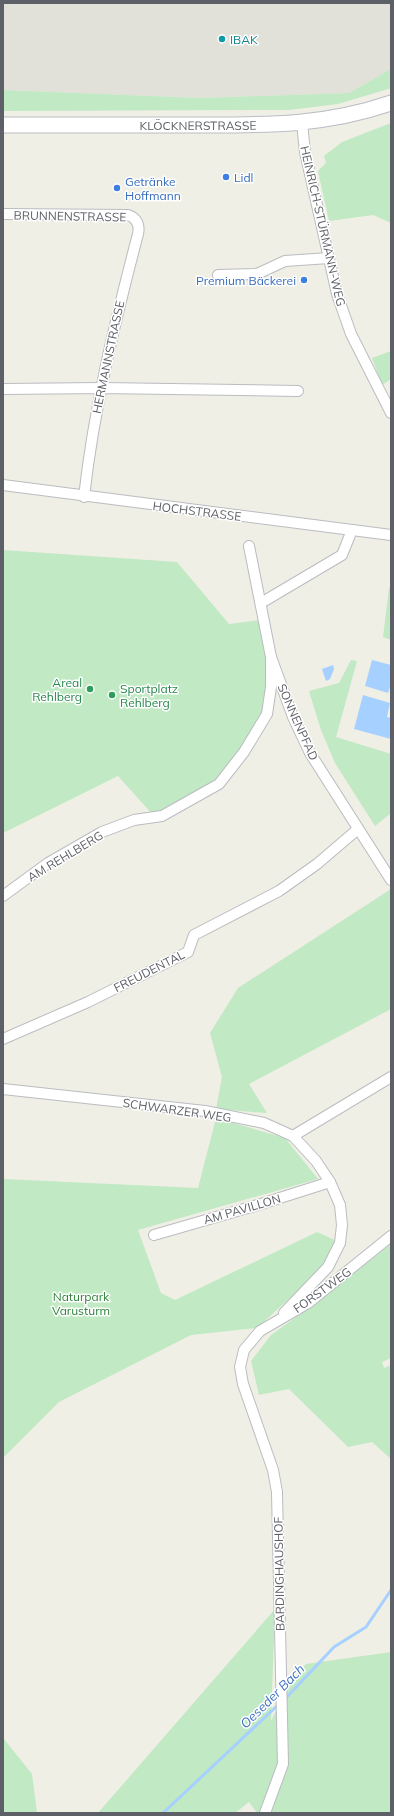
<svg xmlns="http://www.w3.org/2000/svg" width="394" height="1816" font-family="Mulish,sans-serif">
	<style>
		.industrial { fill: #e1e0d9 }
		.green { fill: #c0e9c4 }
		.water { fill: #a6d0ff }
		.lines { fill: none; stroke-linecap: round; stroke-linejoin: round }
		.stream { stroke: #a6d0ff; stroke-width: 3 }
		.street-casing { stroke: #babcc1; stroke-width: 12 }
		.secondary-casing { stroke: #babdc4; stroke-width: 17 }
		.street { stroke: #fff; stroke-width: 10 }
		.secondary { stroke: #fff; stroke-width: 15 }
		.culture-dot { fill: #0f9aa8; stroke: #fff; stroke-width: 1.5 }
		.shop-dot { fill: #3f7fe0; stroke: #fff; stroke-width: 1.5 }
		.leisure-dot { fill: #2e9e5b; stroke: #fff; stroke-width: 1.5 }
		.labels { text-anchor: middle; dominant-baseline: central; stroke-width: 3; stroke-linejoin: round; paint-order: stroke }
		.culture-label { font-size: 12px; fill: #0d838f; stroke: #fff; text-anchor: start }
		.street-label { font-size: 12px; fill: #5d6066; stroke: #fff }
		.shop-label { font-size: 12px; fill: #366cbe; stroke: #fff; text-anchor: start }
		.leisure-label { font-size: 12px; fill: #27864d; stroke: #fff; text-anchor: end }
		.park-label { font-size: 12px; fill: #2f823a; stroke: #fff }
		.water-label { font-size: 13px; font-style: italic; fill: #3e72c2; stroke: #fff }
	</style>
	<rect width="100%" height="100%" fill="#f0efe5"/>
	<path class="industrial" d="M3,3H391V69L349,93L200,98L3,90Z"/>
	<g class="green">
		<path d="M391,69V88L388,89L338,104L289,110L3,111V90L200,98L349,93Z"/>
		<path d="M391,123V223L373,215L329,221L318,171L326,163L324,156L342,142Z"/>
		<path d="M391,351V379L382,385L372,358Z"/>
		<path d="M3,550L177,562L229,624L259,620L271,657L267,714L219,784L154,816L118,776L3,833Z"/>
		<path d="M389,588H391V640L383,637Z"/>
		<path d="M351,660L357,661L336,737L391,754V813L375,826L335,763L321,730L309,691L339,683Z"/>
		<path d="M391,889V1009L249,1084L267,1113L216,1109L222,1077L210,1033L238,988Z"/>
		<path d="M216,1118L285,1138L318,1179L138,1230L161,1293L175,1300L317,1232L337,1241L325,1266L257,1328L191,1335L59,1402L3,1458V1179L198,1188Z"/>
		<path d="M391,1244V1358L382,1362L384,1368L391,1365V1459L372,1442L348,1447L289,1389L259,1395L251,1361L271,1335L310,1307Z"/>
		<path d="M275,1609L271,1721L289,1683L306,1664L391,1652V1813H257L249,1802L235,1813H98Z"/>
		<path d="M3,1738L32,1774L37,1813H3Z"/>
	</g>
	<g class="water">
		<path d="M372,660L391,665V684L388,693L365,686Z"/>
		<path d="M333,665L334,669L330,679L326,681L322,669Z"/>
		<path d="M363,695L390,703L387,717L391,718V739L354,729Z"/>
	</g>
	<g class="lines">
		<g class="stream">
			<path d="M284,1700L334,1647L366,1627L391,1590"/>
			<path d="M163,1813L278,1705"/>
		</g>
		<defs>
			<g id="street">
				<path d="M302,123L305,152L337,294L351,334L391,413"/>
				<path d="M3,214L128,215C137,218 140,225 138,234C115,322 94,407 84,497"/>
				<path d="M218,275L257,274L285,261L329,258"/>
				<path d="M3,389L102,388L298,391"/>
				<path d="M3,485L391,535"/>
				<path d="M249,546L271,657L293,717L310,753L391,880"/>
				<path d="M261,603L342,555L352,530"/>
				<path d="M3,896L48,863L102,832L134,820L162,816L219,784L244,752L267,714L271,687V657"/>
				<path d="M3,1039L88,1002L188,952L194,935L279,891L317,864L358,829"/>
				<path d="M3,1089L205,1111L264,1123L293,1136L316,1161L330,1182L340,1205L342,1225L340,1243L328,1267L284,1313"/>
				<path d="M293,1136L391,1077"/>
				<path d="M154,1235L261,1204L330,1182"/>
				<path d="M265,1813L283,1764L277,1492L273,1470L243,1384L240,1367L244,1350L260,1331L308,1303L391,1236"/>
			</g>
			<g id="secondary">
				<path id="s1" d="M3,125C65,125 126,125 188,125C260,125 321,127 391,103"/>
			</g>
		</defs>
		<use href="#street" class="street-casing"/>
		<use href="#secondary" class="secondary-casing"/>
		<use href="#street" class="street"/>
		<use href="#secondary" class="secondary"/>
	</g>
	<circle class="culture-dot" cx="222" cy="39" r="4"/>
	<g class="shop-dot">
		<circle cx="226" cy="177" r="4"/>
		<circle cx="117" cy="188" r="4"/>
		<circle cx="304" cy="280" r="4"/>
	</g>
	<g class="leisure-dot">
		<circle cx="90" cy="689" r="4"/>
		<circle cx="112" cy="695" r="4"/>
	</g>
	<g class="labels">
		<g class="culture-label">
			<text x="230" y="39">IBAK</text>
		</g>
		<g class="street-label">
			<text stroke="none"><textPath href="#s1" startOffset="195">KLÖCKNERSTRASSE</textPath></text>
			<text transform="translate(70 216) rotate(1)">BRUNNENSTRASSE</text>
			<text transform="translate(323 226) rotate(77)">HEINRICH-STÜRMANN-WEG</text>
			<text transform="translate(108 357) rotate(-78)">HERMANNSTRASSE</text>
			<text transform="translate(197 511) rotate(7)">HOCHSTRASSE</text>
			<text transform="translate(298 722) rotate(66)">SONNENPFAD</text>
			<text transform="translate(65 856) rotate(-31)">AM REHLBERG</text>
			<text transform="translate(149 971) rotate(-27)">FREUDENTAL</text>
			<text transform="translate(177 1110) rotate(8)">SCHWARZER WEG</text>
			<text transform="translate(242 1209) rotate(-16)">AM PAVILLON</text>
			<text transform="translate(322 1290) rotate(-36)">FORSTWEG</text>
			<text transform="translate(279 1574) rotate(-91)">BARDINGHAUSHOF</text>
		</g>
		<g class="shop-label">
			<text x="234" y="177">Lidl</text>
			<text x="125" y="181">Getränke<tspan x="125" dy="14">Hoffmann</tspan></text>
			<text x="296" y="280" text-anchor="end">Premium Bäckerei</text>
		</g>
		<g class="leisure-label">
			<text x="82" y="682">Areal<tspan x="82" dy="14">Rehlberg</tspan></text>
			<text x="120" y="688" text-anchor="start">Sportplatz<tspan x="120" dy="14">Rehlberg</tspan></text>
		</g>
		<g class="park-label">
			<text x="81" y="1296">Naturpark<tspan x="81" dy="14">Varusturm</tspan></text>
		</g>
		<g class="water-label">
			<text transform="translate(272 1696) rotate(-45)">Oeseder Bach</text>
		</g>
	</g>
	<rect width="394" height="1816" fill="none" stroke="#5d6066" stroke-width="8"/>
</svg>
